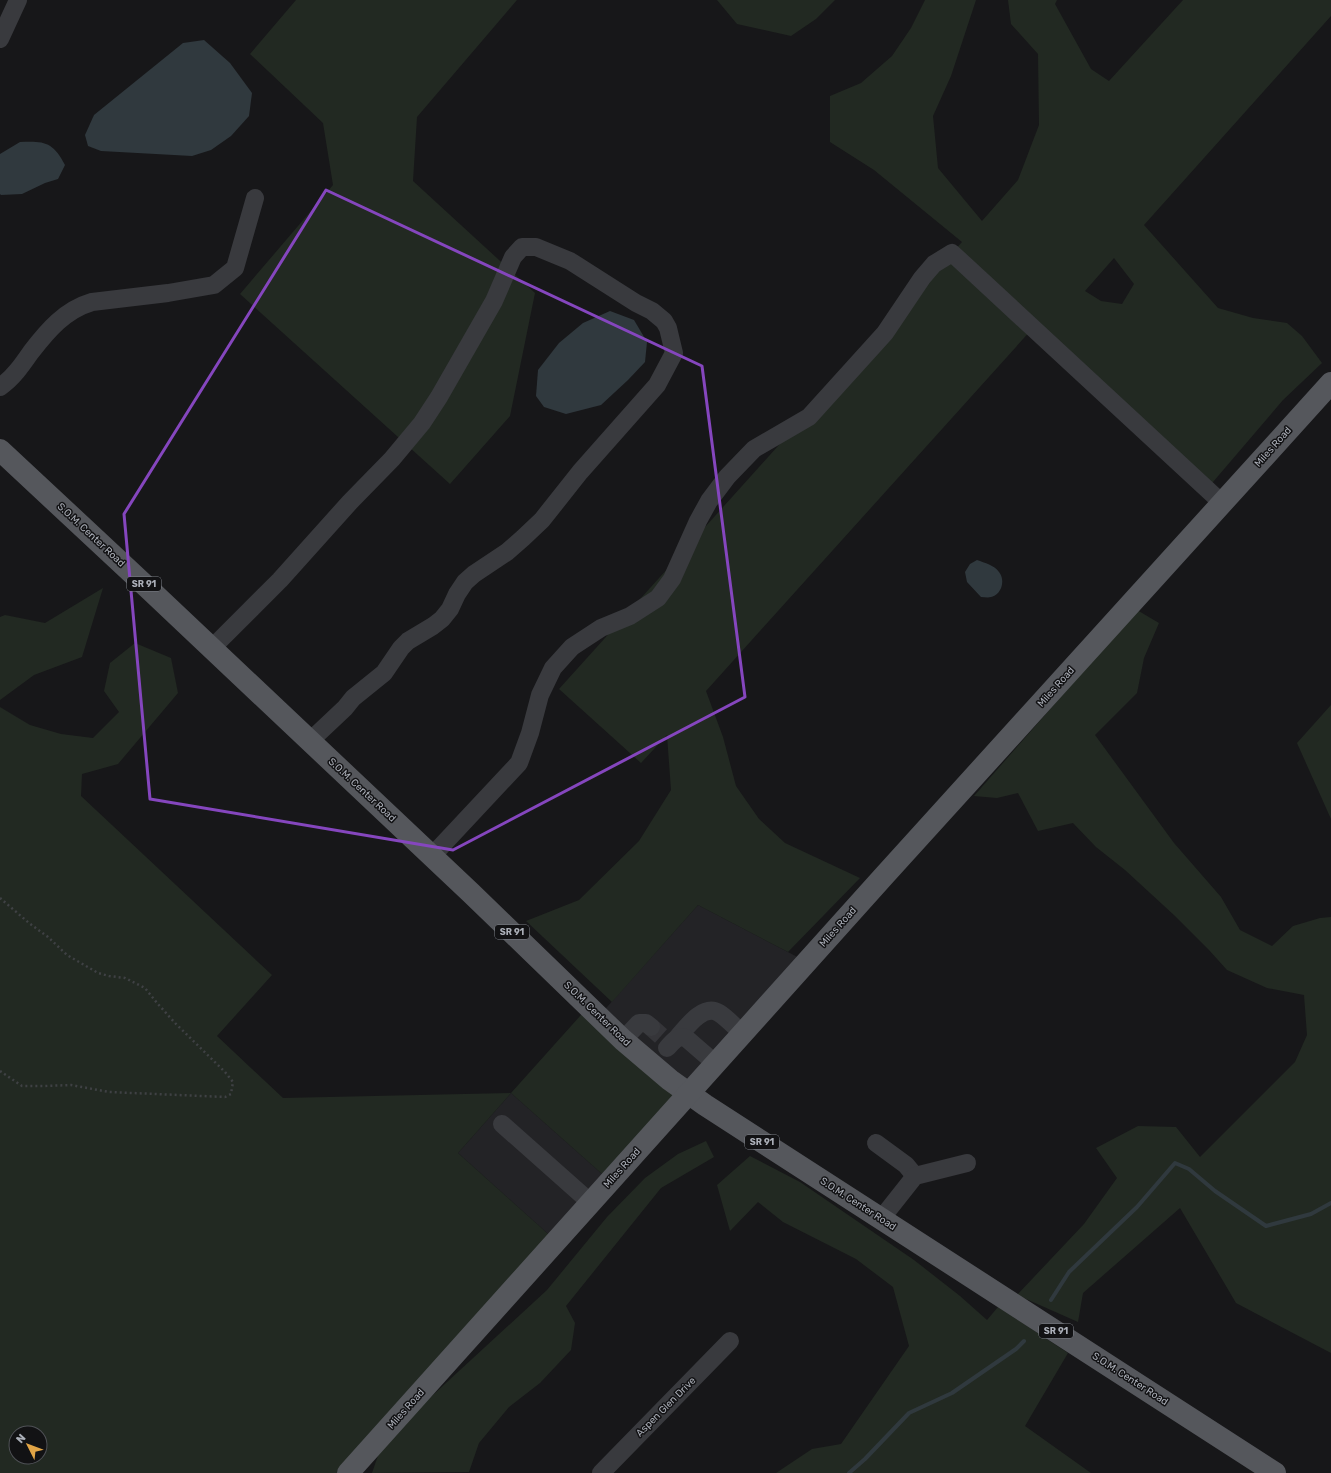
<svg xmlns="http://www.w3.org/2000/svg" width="1331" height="1473" font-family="Rubik,sans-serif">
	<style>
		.built { fill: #232326 }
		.green { fill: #222922; fill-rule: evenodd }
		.water { fill: #30393e }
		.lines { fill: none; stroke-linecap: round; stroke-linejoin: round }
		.stream { stroke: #30393e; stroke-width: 4 }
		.minor-tunnel { stroke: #353539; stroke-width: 18; stroke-dasharray: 18 9; stroke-linecap: butt }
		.path { stroke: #3f4144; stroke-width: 2.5; stroke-dasharray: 2 3; stroke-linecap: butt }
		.minor { stroke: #393a3e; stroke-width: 18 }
		.major { stroke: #55575c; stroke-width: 22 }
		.marked { fill: none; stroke: #8546be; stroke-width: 3; stroke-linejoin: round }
		.labels { text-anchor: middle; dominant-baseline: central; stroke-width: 3; stroke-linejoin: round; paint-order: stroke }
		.shield { fill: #121214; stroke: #7d8087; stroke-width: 1 }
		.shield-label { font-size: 9px; font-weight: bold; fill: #abafb8 }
		.street-label { font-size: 10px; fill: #abafb8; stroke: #121214 }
	</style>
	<rect width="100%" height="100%" fill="#171719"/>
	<g class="built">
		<path d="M698,905L807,962L688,1094L599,1016Z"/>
		<path d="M511,1093L610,1181L556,1241L458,1153Z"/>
	</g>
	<g class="green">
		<path d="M296,0H517L417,117L413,181L535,293L510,416L450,484L240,294L333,185L323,123L250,54Z"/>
		<path d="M717,0H835L816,19L791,36L737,24Z"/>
		<path d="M925,0H976L951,76L933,116L938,168L982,221L1018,180L1039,125L1038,54L1011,24L1008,0H1057L1055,4L1091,69L1109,81L1183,0H1331V16L1144,225L1218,308L1253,318L1287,323L1302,336L1322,363L1283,400L1207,489L1033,328L706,691L723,737L736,786L759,819L785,843L860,878L788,952L698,905L612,1002L526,921L579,900L639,841L671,790L667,735L641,763L559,689L962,242L874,170L830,142V96L861,83L892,56L911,28ZM1114,258L1134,284L1122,304L1101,301L1085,291Z"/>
		<path d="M103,588L82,657L34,675L0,700V617L5,615L45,623Z"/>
		<path d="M1137,610L1159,623L1144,658L1137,693L1095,735L1174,843L1221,897L1240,930L1272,946L1293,926L1320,918L1331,917V1353L1236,1303L1180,1208L1083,1293L1078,1322L1017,1295L1084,1224L1117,1178L1096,1148L1138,1126L1176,1127L1200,1157L1295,1062L1307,1035L1304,995L1267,988L1227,970L1209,950L1175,916L1125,870L1096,847L1073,823L1038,831L1018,793L997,798L974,796Z"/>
		<path d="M135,643L171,658L178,693L118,764L82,774L81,796L272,975L217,1036L283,1098L511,1093L589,1006L688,1094L610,1181L511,1093L458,1153L556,1241L348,1473H0V707L30,725L61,734L93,738L119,712L104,691L110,663ZM16,1433H40V1457H16Z"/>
		<path d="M1331,705V819L1297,743Z"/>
		<path d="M706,1141L714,1157L661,1188L566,1306L575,1323L571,1350L540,1383L509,1407L479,1443L469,1472L372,1473L383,1441L547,1290L607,1217L645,1178L678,1154Z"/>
		<path d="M750,1156L800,1182L914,1260L960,1296L987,1320L998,1307L1068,1353L1025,1426L1091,1473H776L812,1449L841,1444L909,1346L893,1287L856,1259L783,1222L758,1202L730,1231L717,1185Z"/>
	</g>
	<g class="water">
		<path d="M204,40L230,63L252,93L249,116L231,136L211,150L192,156L101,151L88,146L85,135L94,115L183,43Z"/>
		<path d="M20,142C45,141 53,142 65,165L58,179L45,183L22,194L1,195L0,194V154Z"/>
		<path d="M610,311L634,320L647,342L645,362L628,380L601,405L566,414L544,407L536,396L538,370L559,343L583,323Z"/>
		<path d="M977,560C985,563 994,565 999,572C1006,581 1001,595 991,597C988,598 984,597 981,597L967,582L965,572L970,564Z"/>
	</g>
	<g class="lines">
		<g class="stream">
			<path d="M1051,1300L1069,1272L1137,1207L1175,1163L1189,1169L1215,1191L1266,1226L1311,1214L1331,1203"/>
			<path d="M849,1473L865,1459L909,1413L952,1393L1016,1349L1024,1341"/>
		</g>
		<path class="minor-tunnel" d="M651,1027L661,1036"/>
		<path class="path" d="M0,898L29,923L48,937L67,955L98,973L109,976L125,978L145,988L157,1003L176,1024L225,1072L233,1082L231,1094L225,1097L109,1092L71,1085L44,1086H22L0,1071"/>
		<g class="minor">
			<path d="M0,39L18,0"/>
			<path d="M0,387C13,378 22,365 31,352C48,330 65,310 92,302L168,293L214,285L235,268L255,198"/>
			<path d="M212,648L280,580L350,502L392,459L422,423L439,397L494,301L513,257L522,247H536L570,261L636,303L652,311L664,321L668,328L674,353L657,385L580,472L542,520L523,538L507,552L474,574L465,582L457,594L450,609L442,619L433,626L408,641L401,648L384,673L353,698L345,708L310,741"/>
			<path d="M432,856L519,763L530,733L540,695L553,668L572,647L601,628L630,616L658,598L672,579L698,521L709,501L727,477L754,449L809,417L885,333L922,278L934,264L952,253L1222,503"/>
			<path d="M677,1038C686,1028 703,1003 719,1013C727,1018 735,1027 742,1033"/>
			<path d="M623,1040L639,1023H646L651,1027"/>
			<path d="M667,1048C673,1042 677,1035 686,1038L716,1064"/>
			<path d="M502,1124L591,1203"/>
			<path d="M876,1143L906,1165L915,1176"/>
			<path d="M881,1219L915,1176L967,1163"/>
			<path d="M601,1473L730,1341"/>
		</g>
		<g class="major">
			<path d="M0,450L149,589L471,893L623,1040L670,1080L705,1105L1275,1473"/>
			<path d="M348,1473L883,877L1331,383"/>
		</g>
	</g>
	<path class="marked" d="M326,190L702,366L745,697L453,850L150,799L124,514Z"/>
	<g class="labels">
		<g class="shield">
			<rect x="127" y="577" width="34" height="14" rx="3"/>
			<rect x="495" y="925" width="34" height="14" rx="3"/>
			<rect x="745" y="1135" width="34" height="14" rx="3"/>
			<rect x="1039" y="1324" width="34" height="14" rx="3"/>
		</g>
		<g class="shield-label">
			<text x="144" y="584">SR 91</text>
			<text x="512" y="932">SR 91</text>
			<text x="762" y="1142">SR 91</text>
			<text x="1056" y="1331">SR 91</text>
		</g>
		<g class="street-label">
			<text transform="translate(1273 447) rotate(-48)">Miles Road</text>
			<text transform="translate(91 535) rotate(43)">S.O.M. Center Road</text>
			<text transform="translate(1056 687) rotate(-48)">Miles Road</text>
			<text transform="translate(362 790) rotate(43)">S.O.M. Center Road</text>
			<text transform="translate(838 927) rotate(-48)">Miles Road</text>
			<text transform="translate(597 1014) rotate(44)">S.O.M. Center Road</text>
			<text transform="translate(622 1168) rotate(-48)">Miles Road</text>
			<text transform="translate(858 1204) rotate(33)">S.O.M. Center Road</text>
			<text transform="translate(1130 1379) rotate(33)">S.O.M. Center Road</text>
			<text transform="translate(666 1407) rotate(-45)">Aspen Glen Drive</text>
			<text transform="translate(406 1409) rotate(-48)">Miles Road</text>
		</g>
	</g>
	<g transform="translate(28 1445) rotate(312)"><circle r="19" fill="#121214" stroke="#4f5156"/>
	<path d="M0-3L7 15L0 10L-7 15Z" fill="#e2a546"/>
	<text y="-6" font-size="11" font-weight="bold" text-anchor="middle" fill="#abafb8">N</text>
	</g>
</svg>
